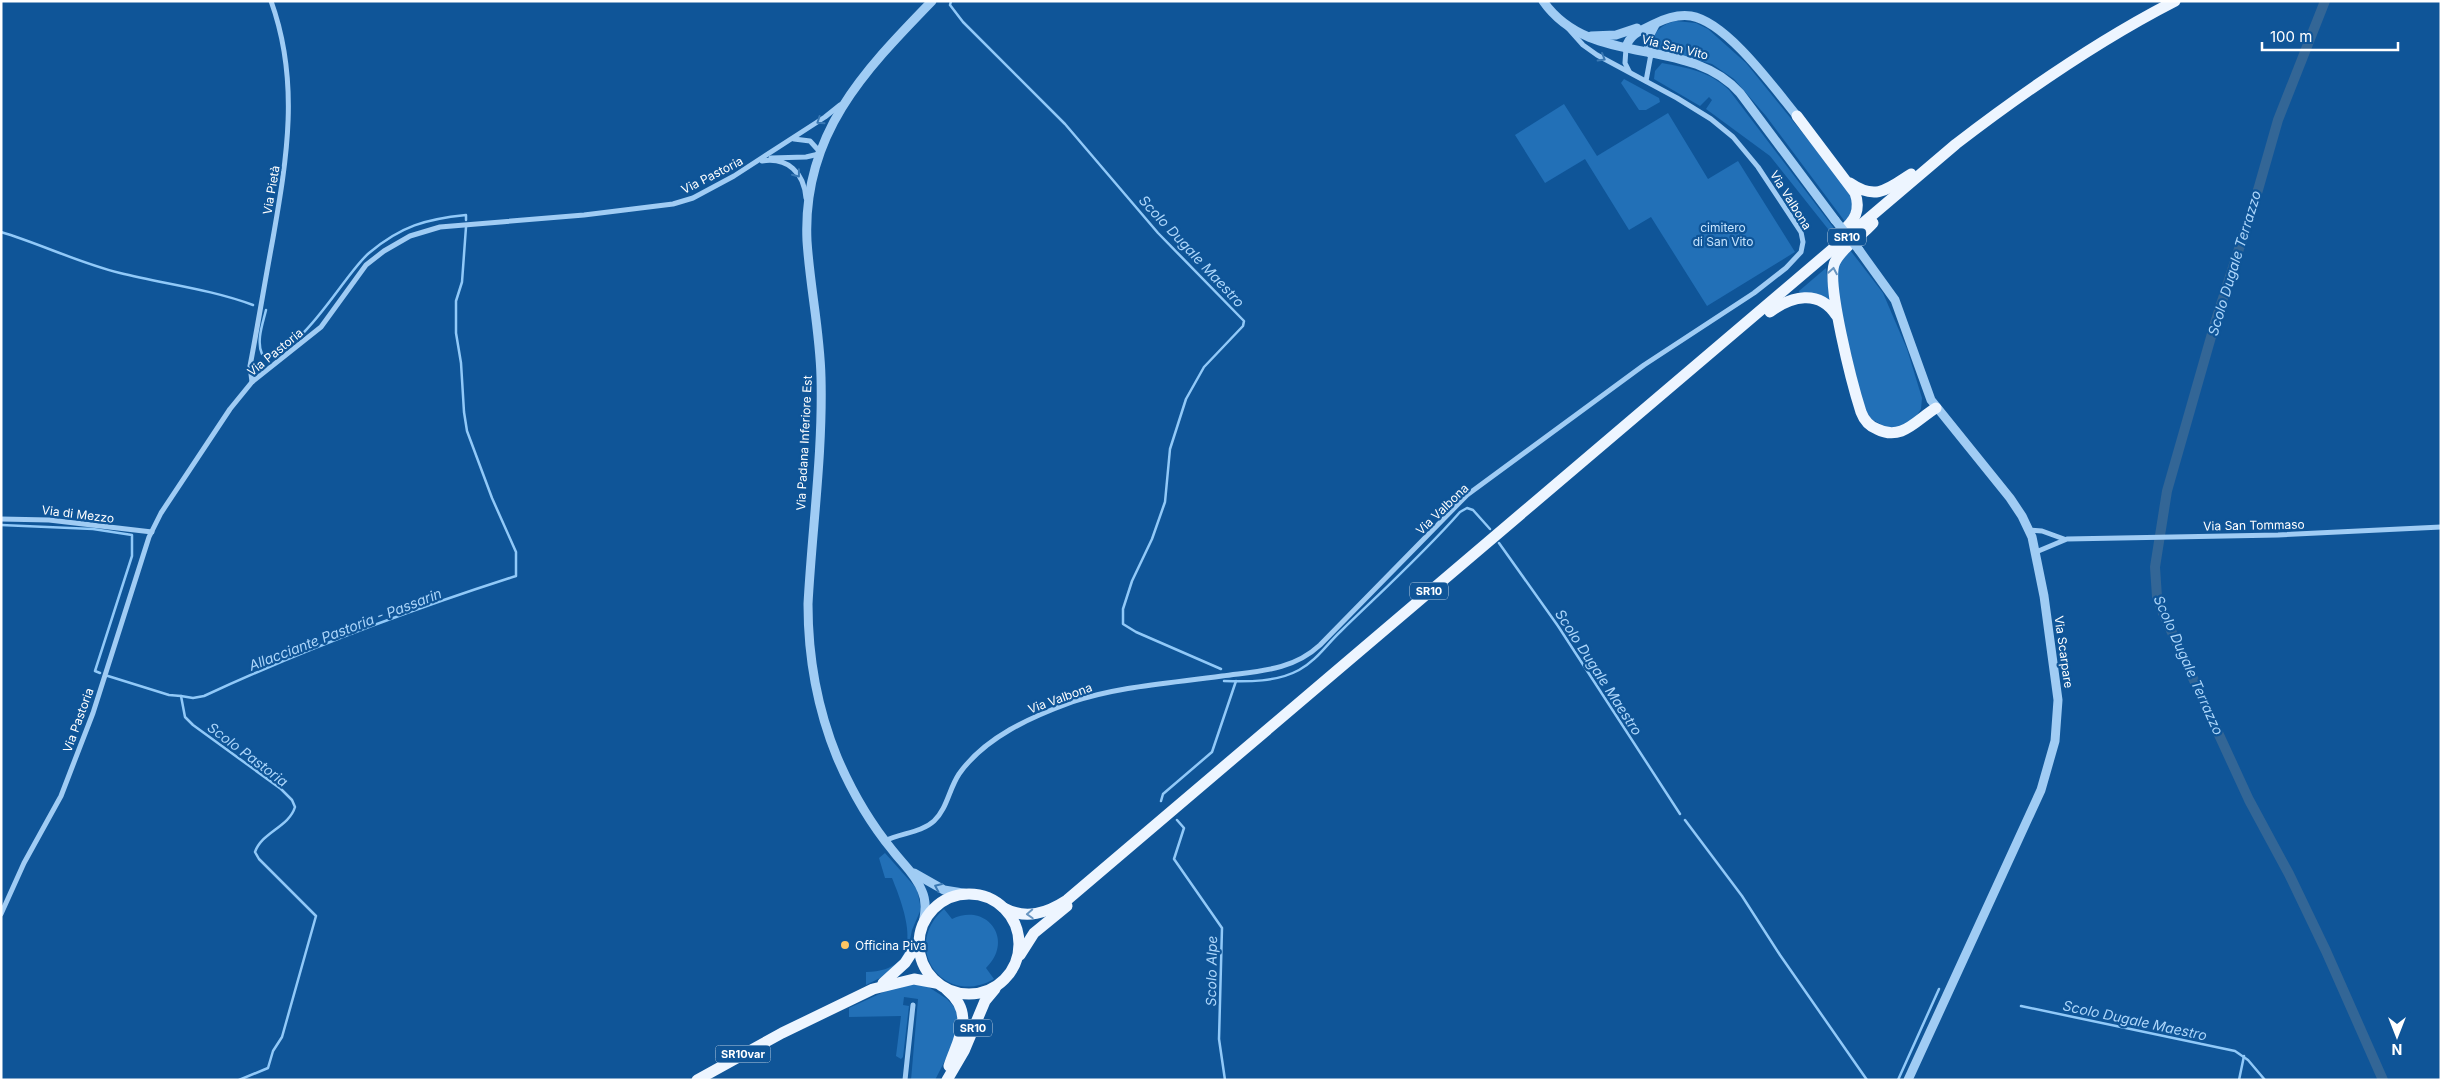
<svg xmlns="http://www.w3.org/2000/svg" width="2442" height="1081" font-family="Inter,sans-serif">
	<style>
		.green { fill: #2270b7 }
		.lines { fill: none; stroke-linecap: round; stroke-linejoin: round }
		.stream { stroke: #91c9f8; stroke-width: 2.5 }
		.canal { stroke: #336696; stroke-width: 10 }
		.minor { stroke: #a0ccf4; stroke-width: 5 }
		.tertiary { stroke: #a0ccf4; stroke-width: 9 }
		.primary { stroke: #edf5ff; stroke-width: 11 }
		.tertiary-bridge { stroke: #a0ccf4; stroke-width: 9 }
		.oneway { stroke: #3a79b4 }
		.oneway2 { stroke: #6895c1 }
		.poi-dot { fill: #ffc663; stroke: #0f5598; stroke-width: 2 }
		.labels { text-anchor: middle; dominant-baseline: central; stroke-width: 4.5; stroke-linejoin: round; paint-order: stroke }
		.shield { fill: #0f5598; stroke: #b7cce0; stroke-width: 1 }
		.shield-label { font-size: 11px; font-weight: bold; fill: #fff }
		.street-label { font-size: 12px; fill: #fff; stroke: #0f5598 }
		.park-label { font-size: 12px; fill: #c8e5fe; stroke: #0f5598 }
		.poi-label { font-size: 12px; fill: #fff; stroke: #0f5598; text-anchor: start }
		.water-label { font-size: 14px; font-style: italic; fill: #acd6fb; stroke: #0f5598 }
	</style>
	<rect width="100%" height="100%" fill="#0f5598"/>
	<g class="green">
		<path d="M1676,21L1696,23L1708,29L1746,63L1849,190L1854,205L1846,223L1766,116L1734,79L1712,64L1659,50L1655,47C1650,31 1664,24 1676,21Z"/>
		<path d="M1662,63C1688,68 1709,71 1729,90L1836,231L1832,234L1770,156L1706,109L1712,100L1709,97L1700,106L1654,79L1655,71Z"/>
		<path d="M1624,79L1659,98L1660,102L1646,110H1639L1621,83Z"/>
		<path d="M1564,104L1597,156L1668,113L1708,179L1738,161L1795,252L1707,306L1651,217L1629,230L1585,159L1545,183L1515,135Z"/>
		<path d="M1850,250L1883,293L1907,349L1922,398L1921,409L1913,421L1894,428L1884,426L1871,419L1863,405L1837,296V266Z"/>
		<path d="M1826,268L1830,301L1800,294L1799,291Z"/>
		<path d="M885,853L917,889L921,909L912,930L908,949L902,959L886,975L866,985V972C927,971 907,915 892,878H885L879,858Z"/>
		<path d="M944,909L952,919C987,902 1015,940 986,968L994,979C944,1008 900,947 944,909Z"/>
		<path d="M908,984L927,986L947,999L956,1009L959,1022L956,1039L935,1080H911L918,999L904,997L903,1005L909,1006L903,1057L901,1059L896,1056L901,1016L849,1017V1008L888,990Z"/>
	</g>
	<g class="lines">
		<g class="stream">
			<path d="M951,1L950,5L963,22L1065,124L1158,233L1244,321L1243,326L1204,367L1186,399L1170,449L1165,502L1152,539L1132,581L1123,609V624L1136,632L1221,669"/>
			<path d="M1,232C41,244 79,263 120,273C164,284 210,289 253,305"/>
			<path d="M266,310C263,323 256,341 262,354C300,360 343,275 369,253C401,226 426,219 466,215V220"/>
			<path d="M1,525L93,529L132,535V556L95,671L100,673"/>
			<path d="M1499,543L1558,626L1680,814"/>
			<path d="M108,676L169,695L181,696L185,717L193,725L281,789L292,800L295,807C289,827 262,832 255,852L259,859L316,916L282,1037L273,1051L268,1068L239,1080"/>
			<path d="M1224,681C1248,682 1277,682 1299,670C1317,660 1326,645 1341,631C1381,592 1423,554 1460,512L1467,508L1473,510L1490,529"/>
			<path d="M181,696L193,698L204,696C305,649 410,610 516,576V552L492,498L467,431L464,412L461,363L456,333V301L462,282L466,227"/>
			<path d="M1161,801L1163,794L1212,752L1236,681"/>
			<path d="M1177,820L1184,828L1174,859L1222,928L1219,1039L1225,1080"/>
			<path d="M1685,820L1742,896L1780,955L1867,1080"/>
			<path d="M2021,1006L2235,1051L2248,1060L2265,1080"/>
			<path d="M1898,1080L1939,989"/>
			<path d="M2239,1080L2244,1056"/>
		</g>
		<path class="canal" d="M2325,1L2278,120L2258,190L2215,323L2167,491L2155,567L2157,597L2163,613L2249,800L2289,874L2326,951L2383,1080"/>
		<g class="minor">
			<path d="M1626,48L1625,63L1629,71"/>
			<path d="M1646,81L1651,54"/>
			<path d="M794,139L810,141L820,152"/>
			<path d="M771,158L806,157L819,154"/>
			<path d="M762,161C788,157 804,173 806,198"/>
			<path d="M252,382L250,366C258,324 265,281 273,238C287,158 300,81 271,1"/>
			<path d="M1,519L49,520L152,532"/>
			<path d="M2029,530L2042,531L2064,539"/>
			<path d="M2036,552L2067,539L2278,535L2441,527"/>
			<path d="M885,841C900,833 921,833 934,821C947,809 949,789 959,774C985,737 1031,717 1072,702C1120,686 1173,683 1222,676C1258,671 1292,671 1320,645L1467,495L1644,365L1754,293L1786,268L1801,252L1803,242L1801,232L1758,167L1733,137L1711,119L1677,98L1597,55L1583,45L1567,27"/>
			<path d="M1,914L24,863L61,796L71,770L93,713L149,537L161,513L230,409L252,382L321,327L366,265L384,251L410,236L440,227L584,215L673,204L693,198L734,176L825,117L840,105"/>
			<path d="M905,1080L913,1005"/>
		</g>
		<g class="tertiary">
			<path d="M1543,1C1591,70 1688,34 1740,93L1835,220"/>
			<path d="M1591,36L1616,35L1637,28"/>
			<path d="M1626,48C1629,34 1642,30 1654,24C1666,18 1678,14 1691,16C1727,22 1774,88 1797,116"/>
			<path d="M1651,54L1647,40L1655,25"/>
			<path d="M1859,250L1895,300L1931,400L2010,498L2022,516L2032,537L2044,596L2058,700L2055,741L2041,790L1908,1080"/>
			<path d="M914,873L944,890L969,894"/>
			<path d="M923,924C925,913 927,902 922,891C916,875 903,864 893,851C870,823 851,790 837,757C817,708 808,657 808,604C812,529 823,453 821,377C820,332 810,287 807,241C802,135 863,72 932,1"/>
		</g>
		<g class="primary">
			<path d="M1797,116L1855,193C1861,210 1855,221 1841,232"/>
			<path d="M1850,183C1876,201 1888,189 1911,174"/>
			<path d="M1873,223C1862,236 1843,246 1835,262C1825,281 1853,387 1861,412C1864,420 1869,426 1877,429C1902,442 1917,419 1936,408"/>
			<path d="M1770,312C1791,296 1819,289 1836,315"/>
			<circle cx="969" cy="944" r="50"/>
			<path d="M1004,908C1026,920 1047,913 1067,900L1956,144C2025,91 2097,41 2175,1"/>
			<path d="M1020,955L1034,933L1067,906"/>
			<path d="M883,983L905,963L918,943"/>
			<path d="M947,990C976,1014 958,1039 949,1066"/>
			<path d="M697,1080L782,1033L873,989L914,979L936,983"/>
			<path d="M947,1080L964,1051L985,1001L995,989"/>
		</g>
		<path class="tertiary-bridge" d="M1835,220L1859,250"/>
	</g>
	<defs><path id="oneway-chevron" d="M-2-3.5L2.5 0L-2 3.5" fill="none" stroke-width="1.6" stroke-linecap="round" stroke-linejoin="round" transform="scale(1.25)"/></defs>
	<g class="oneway">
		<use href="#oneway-chevron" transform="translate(1602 58) rotate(30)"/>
		<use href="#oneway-chevron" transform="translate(820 121) rotate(146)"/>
		<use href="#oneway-chevron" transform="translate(797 174) rotate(52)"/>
		<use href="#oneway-chevron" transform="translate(938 887) rotate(-156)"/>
	</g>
	<g class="oneway2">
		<use href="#oneway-chevron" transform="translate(1833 271) rotate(-80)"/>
		<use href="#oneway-chevron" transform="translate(1030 914) rotate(177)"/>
	</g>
	<circle class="poi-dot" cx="845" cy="945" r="5"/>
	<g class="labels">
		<g class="shield">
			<rect x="1828" y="228.5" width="38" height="17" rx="4"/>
			<rect x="1410" y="582.5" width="38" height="17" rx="4"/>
			<rect x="954" y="1019.5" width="38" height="17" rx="4"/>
			<rect x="715.5" y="1045.5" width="55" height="17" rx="4"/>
		</g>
		<g class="shield-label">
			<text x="1847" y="237">SR10</text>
			<text x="1429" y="591">SR10</text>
			<text x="973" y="1028">SR10</text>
			<text x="743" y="1054">SR10var</text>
		</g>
		<g class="street-label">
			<text transform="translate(1675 47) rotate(14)">Via San Vito</text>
			<text transform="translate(712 175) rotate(-27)">Via Pastoria</text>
			<text transform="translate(271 190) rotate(-80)">Via Pietà</text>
			<text transform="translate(1791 200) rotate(58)">Via Valbona</text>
			<text transform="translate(275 352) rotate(-39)">Via Pastoria</text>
			<text transform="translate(804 443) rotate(-87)">Via Padana Inferiore Est</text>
			<text transform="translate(1442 509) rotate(-44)">Via Valbona</text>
			<text transform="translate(78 514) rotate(7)">Via di Mezzo</text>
			<text transform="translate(2254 525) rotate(-1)">Via San Tommaso</text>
			<text transform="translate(2064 652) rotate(82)">Via Scarpare</text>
			<text transform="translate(1060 698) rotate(-20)">Via Valbona</text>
			<text transform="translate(78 720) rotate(-70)">Via Pastoria</text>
		</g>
		<g class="park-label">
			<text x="1723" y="227">cimitero<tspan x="1723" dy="14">di San Vito</tspan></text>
		</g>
		<g class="poi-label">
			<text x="855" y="945">Officina Piva</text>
		</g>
		<g class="water-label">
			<text transform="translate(1192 251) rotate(47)">Scolo Dugale Maestro</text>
			<text transform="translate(2234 263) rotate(-73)">Scolo Dugale Terrazzo</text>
			<text transform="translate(345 629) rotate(-21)">Allacciante Pastoria - Passarin</text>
			<text transform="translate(2189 665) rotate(66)">Scolo Dugale Terrazzo</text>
			<text transform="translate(1599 672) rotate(57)">Scolo Dugale Maestro</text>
			<text transform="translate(248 754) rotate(37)">Scolo Pastoria</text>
			<text transform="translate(1211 971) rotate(-89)">Scolo Alpe</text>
			<text transform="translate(2135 1020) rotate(12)">Scolo Dugale Maestro</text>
		</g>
	</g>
	<rect width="2442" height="1081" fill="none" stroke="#ffffff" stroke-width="5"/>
	<g transform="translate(2397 1036) rotate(180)" stroke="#0f5598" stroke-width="4" paint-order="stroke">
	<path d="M0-4L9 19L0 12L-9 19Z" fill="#ffffff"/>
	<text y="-8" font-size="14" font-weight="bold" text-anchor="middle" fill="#ffffff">N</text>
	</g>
	<path d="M2262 42v8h136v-8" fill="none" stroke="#ffffff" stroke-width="2.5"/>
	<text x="2270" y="42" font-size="15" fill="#ffffff" stroke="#0f5598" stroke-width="4" paint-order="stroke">100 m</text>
</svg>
